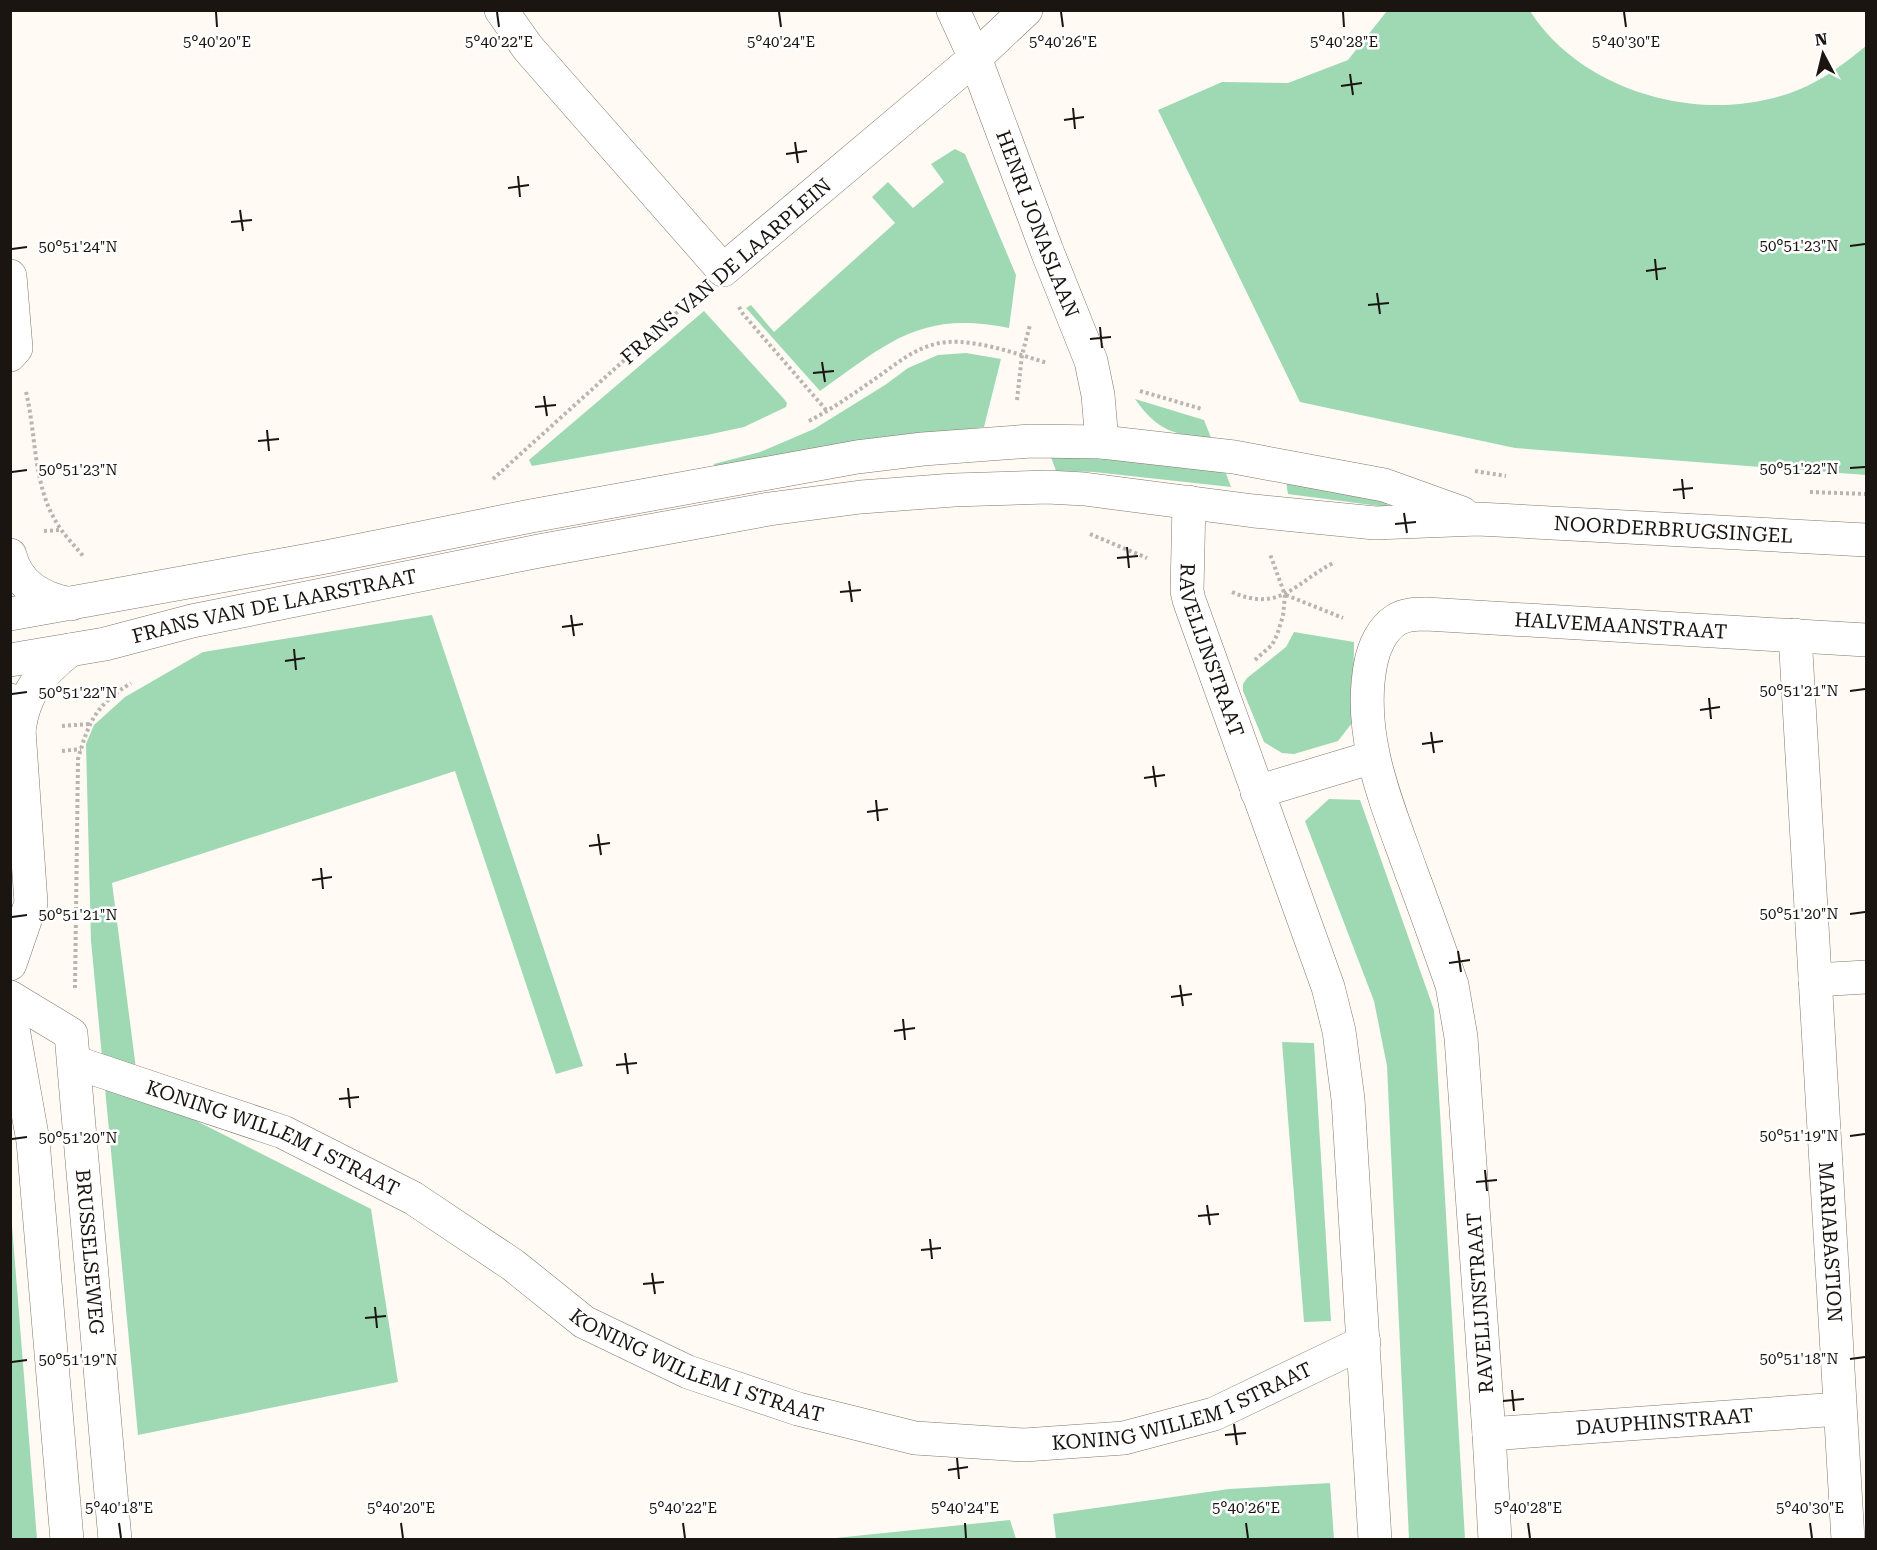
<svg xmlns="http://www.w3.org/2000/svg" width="1877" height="1550" font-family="'Roboto Serif',serif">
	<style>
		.green { fill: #9ed9b4 }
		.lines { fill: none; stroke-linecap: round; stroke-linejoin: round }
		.minor-casing { stroke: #83776b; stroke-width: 34 }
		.major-casing { stroke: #83776b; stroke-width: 34 }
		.path { stroke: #bab5b0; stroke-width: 4; stroke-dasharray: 3 3; stroke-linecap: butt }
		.minor { stroke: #fff; stroke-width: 33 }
		.major { stroke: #fff; stroke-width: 33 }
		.ticks { fill: none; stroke: #1a1511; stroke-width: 2 }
		.labels { text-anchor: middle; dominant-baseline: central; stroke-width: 5; stroke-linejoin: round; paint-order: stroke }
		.street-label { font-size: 20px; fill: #1a1511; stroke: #fff }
		.ticks-label { font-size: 15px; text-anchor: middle; fill: #1a1511; stroke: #fff; stroke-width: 5; stroke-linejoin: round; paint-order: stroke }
	</style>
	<rect width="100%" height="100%" fill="#fffaf4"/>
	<g class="green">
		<path d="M1387,11H1530C1583,94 1707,127 1798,90C1823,80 1845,63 1866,46V475L1515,448L1300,402L1158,110L1222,82L1288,83L1348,60Z"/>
		<path d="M955,149L965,154L1016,275L1009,328C920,310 888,343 820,391L746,308L751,305L774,332L895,223L872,197L888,182L913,208L944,182L931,164Z"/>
		<path d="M704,311L784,399L787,403L786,407L744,427L707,435L532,466L529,460Z"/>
		<path d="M966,353L1001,359L984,427L934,434L715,470L714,464L760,452L814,429L885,385L908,368L938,355Z"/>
		<path d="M1135,399L1204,420L1212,440C1175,434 1158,432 1135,399Z"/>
		<path d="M1051,457H1093L1225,471L1231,487L1094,472L1056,471Z"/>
		<path d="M1286,482L1387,502V507L1288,494Z"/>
		<path d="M432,615L583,1066L556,1074L455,771L112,883L139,1092L371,1209L398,1382L138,1435L91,941L86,744L94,725L125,697L203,652Z"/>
		<path d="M1294,632L1354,642L1353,713L1352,723L1338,741L1294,754L1282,753L1264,742L1243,691V684L1247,678L1286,647Z"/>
		<path d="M1329,799L1360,800L1434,1010L1465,1539H1409L1387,1066L1374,1001L1305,821Z"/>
		<path d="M1282,1042L1314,1043L1331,1321L1304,1322Z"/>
		<path d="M10,1213H11L37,1539H11Z"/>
		<path d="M1330,1483L1334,1539H1056L1053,1514L1229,1489Z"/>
		<path d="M1010,1520L1016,1539H826Z"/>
	</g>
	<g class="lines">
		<defs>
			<g id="minor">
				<path d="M501,10L528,48L723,270L975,58L1026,10"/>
				<path id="s1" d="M953,10L975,58L1047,251L1091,361L1098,395L1102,442"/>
				<path d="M10,276L16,348L10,355"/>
				<path id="s2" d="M1189,502L1187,591L1189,600L1328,987L1339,1031L1348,1099L1375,1540"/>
				<path d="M10,555C17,585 43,599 71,604"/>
				<path id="s3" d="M1795,635L1848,1540"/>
				<path d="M10,700L19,730L31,903L10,964"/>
				<path d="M19,730C24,692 41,673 70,650"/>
				<path d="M1257,792L1373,757"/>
				<path d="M1815,980L1866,977"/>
				<path id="s4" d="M10,997L71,1034L115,1540"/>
				<path d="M10,1012L33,1141L67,1540"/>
				<path id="s5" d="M74,1062L283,1132L413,1198L513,1265L584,1322L688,1372L798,1409L915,1438L1024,1445L1124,1438L1214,1414L1364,1342"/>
				<path id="s6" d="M1489,1434L1839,1409"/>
				<path id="s7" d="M1495,1540L1489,1434L1461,1037L1452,985C1439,948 1426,911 1412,874C1388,806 1356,736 1371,662C1374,647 1382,629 1396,620C1405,614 1416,614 1426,614L1866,640"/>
			</g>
			<g id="major">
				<path d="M10,614L326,557L531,516L857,457L923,449L1031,441L1102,442L1234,457L1384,485L1462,513"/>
				<path id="s8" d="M10,660L105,644L192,621L539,551L769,509L861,497L954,490L1047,487L1084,489L1254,511L1375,523L1478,519L1866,540"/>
			</g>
		</defs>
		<use href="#minor" class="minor-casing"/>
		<use href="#major" class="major-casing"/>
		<g class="path">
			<path d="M739,307L743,314L827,411"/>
			<path d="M1140,391L1202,409"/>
			<path d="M26,392C36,433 33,482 55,520C62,533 74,545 84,557"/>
			<path d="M1017,400L1022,355L1030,325"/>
			<path d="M809,421C834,408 856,392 879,376C900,361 920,344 948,342C978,340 1018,354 1047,363"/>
			<path d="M1475,471L1506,476"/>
			<path d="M493,479L694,297"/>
			<path d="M1810,492L1866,494"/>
			<path d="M44,531L61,530"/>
			<path d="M1090,534L1147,558"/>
			<path d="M1232,592C1280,613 1295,583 1333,563"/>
			<path d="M1286,595L1343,618"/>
			<path d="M1255,660L1272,645L1277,635L1283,616L1285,595L1270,554"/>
			<path d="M62,726L89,724"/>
			<path d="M62,751L81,749"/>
			<path d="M75,988L78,759C89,721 96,705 131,683"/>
		</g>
		<use href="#minor" class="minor"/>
		<use href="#major" class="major"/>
	</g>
	<path class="ticks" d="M216,12L217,27M497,12L499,27M779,12L781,27M1061,12L1063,27M1343,12L1344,27M1624,12L1626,27M1350,74L1353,95M1341,86L1362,83M1073,108L1075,129M1064,120L1084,117M795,142L798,163M786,154L807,151M518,176L520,197M508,188L529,185M240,210L243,231M231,222L252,220M1850,246L1865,244M12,249L27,247M1655,259L1657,280M1646,271L1666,268M1377,293L1380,314M1368,305L1389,303M1100,327L1102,348M1090,339L1111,337M822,362L825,382M813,373L834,371M544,396L547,416M535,407L556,405M267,430L269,451M258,441L279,439M1850,468L1865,467M12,472L27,470M1682,479L1684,499M1673,490L1693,488M1404,513L1407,533M1395,524L1416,522M1127,547L1129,568M1117,558L1138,556M849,581L852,602M840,592L861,590M571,615L574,636M562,627L583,624M294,649L296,670M285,661L305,658M1850,691L1865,689M12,694L27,692M1709,698L1711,719M1700,710L1720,707M1431,732L1434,753M1422,744L1443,741M1153,766L1156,787M1144,778L1165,775M876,800L878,821M867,812L888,809M598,834L601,855M589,846L610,843M321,868L323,889M312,880L332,877M1850,914L1865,912M12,917L27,915M1458,951L1461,972M1449,963L1470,960M1180,985L1183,1006M1171,997L1192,994M903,1019L905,1040M894,1031L915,1028M625,1053L628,1074M616,1065L637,1063M348,1088L350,1108M339,1099L359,1097M1850,1136L1865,1134M12,1139L27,1137M1485,1170L1487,1191M1476,1182L1497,1180M1207,1205L1210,1225M1198,1216L1219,1214M930,1239L932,1259M921,1250L941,1248M652,1273L655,1294M643,1284L664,1282M375,1307L377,1328M365,1318L386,1316M1850,1359L1865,1357M12,1362L27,1360M1512,1390L1514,1411M1503,1401L1524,1399M1234,1424L1237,1445M1225,1435L1246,1433M957,1458L959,1479M948,1470L968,1467M119,1523L121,1538M401,1523L403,1538M683,1523L685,1538M965,1523L966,1538M1246,1523L1248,1538M1528,1523L1530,1538M1810,1523L1812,1538"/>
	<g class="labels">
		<g class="street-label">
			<text stroke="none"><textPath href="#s1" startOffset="230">HENRI JONASLAAN</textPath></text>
			<text transform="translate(726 271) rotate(-41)">FRANS VAN DE LAARPLEIN</text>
			<text stroke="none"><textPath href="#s8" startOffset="1682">NOORDERBRUGSINGEL</textPath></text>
			<text stroke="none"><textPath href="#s8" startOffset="270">FRANS VAN DE LAARSTRAAT</textPath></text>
			<text stroke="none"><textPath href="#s7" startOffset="1170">HALVEMAANSTRAAT</textPath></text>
			<text stroke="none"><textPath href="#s2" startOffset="152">RAVELIJNSTRAAT</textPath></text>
			<text stroke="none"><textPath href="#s5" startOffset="213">KONING WILLEM I STRAAT</textPath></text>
			<text stroke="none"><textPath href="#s3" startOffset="608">MARIABASTION</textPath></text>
			<text stroke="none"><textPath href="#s4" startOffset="290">BRUSSELSEWEG</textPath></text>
			<text transform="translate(1480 1303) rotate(-94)">RAVELIJNSTRAAT</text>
			<text stroke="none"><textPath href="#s5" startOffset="699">KONING WILLEM I STRAAT</textPath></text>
			<text stroke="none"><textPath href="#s5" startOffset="1203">KONING WILLEM I STRAAT</textPath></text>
			<text stroke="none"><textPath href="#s6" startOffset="176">DAUPHINSTRAAT</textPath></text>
		</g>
	</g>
	<g class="ticks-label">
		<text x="217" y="47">5°40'20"E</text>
		<text x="499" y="47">5°40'22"E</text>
		<text x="781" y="47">5°40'24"E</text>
		<text x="1063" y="47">5°40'26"E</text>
		<text x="1344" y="47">5°40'28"E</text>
		<text x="1626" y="47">5°40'30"E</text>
		<text x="1799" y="251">50°51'23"N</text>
		<text x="78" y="252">50°51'24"N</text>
		<text x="1799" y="474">50°51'22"N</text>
		<text x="78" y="475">50°51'23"N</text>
		<text x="1799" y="696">50°51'21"N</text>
		<text x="78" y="698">50°51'22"N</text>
		<text x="1799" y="919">50°51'20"N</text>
		<text x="78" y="920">50°51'21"N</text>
		<text x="1799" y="1141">50°51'19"N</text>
		<text x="78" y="1143">50°51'20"N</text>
		<text x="1799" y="1364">50°51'18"N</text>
		<text x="78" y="1365">50°51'19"N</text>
		<text x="119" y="1513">5°40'18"E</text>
		<text x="401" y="1513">5°40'20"E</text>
		<text x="683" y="1513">5°40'22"E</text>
		<text x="965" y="1513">5°40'24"E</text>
		<text x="1246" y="1513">5°40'26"E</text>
		<text x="1528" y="1513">5°40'28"E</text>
		<text x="1810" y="1513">5°40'30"E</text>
	</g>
	<rect width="1877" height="1550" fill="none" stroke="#1a1511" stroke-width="24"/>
	<g transform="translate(1823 54) rotate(353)" stroke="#ffffff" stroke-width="4.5" paint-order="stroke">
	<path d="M0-4.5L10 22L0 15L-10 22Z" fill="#1a1511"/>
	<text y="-9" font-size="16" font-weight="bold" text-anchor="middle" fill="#1a1511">N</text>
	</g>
</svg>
